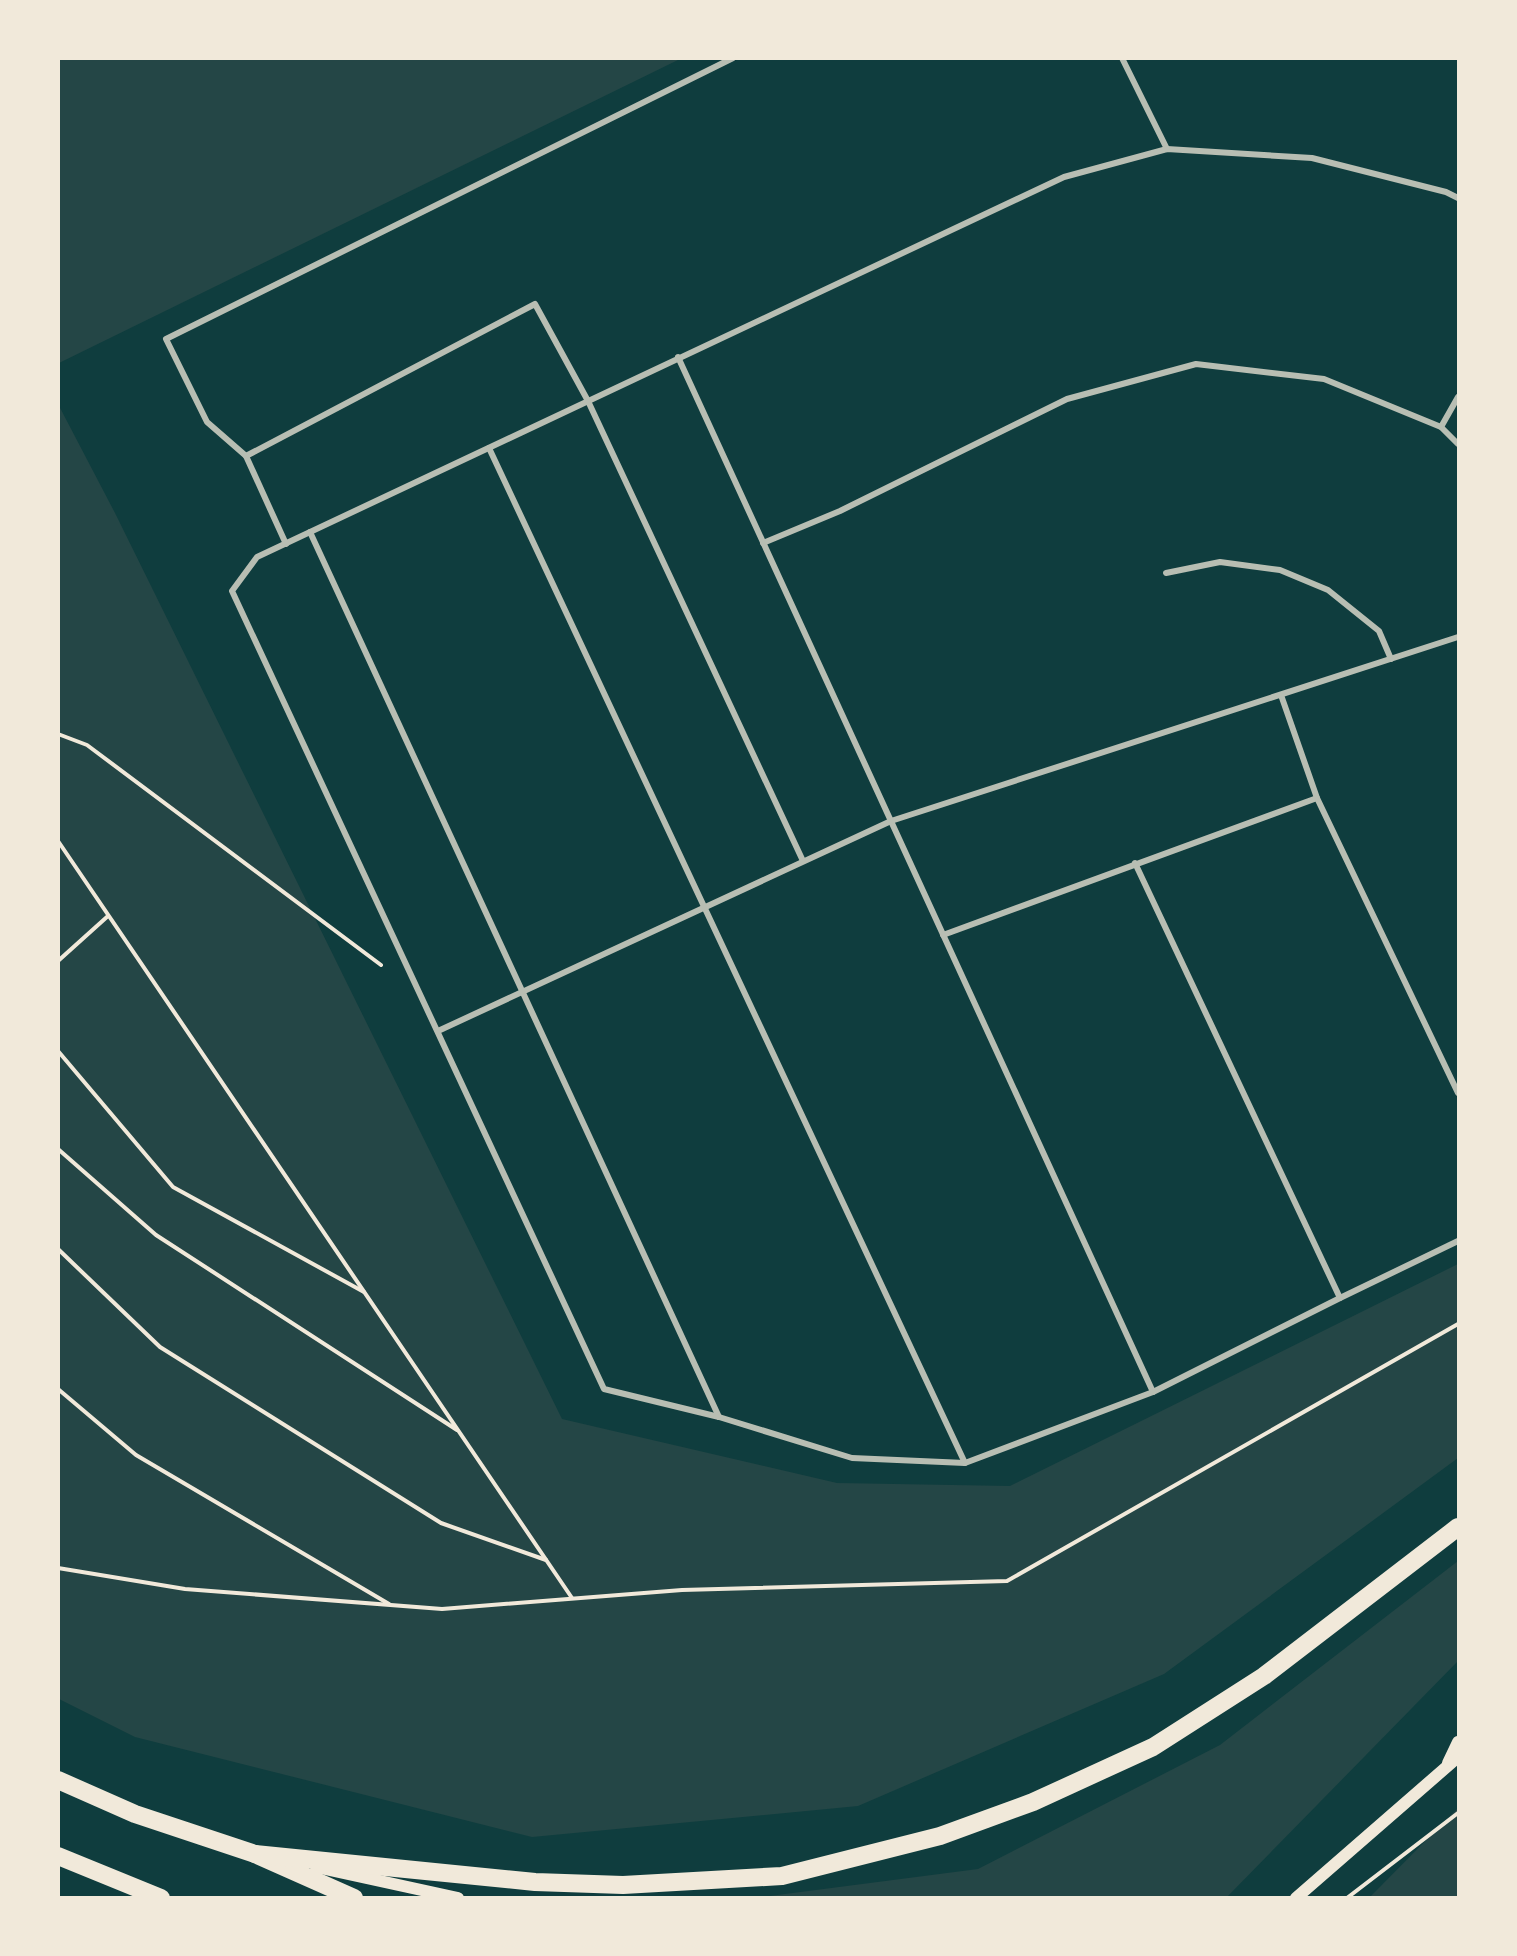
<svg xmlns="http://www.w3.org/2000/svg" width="1517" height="1956" font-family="'PT Sans',sans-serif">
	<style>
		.green { fill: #244646 }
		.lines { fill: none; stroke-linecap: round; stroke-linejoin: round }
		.path { stroke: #f1e9da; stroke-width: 4 }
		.minor { stroke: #b8beb3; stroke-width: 6 }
		.secondary { stroke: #f1e9da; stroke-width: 12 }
		.motorway { stroke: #f1e9da; stroke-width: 18 }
	</style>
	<rect width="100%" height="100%" fill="#0f3d3e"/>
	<g class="green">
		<path d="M59,58H680V59L59,363Z"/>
		<path d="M58,404L115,513L562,1419L837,1483L1010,1486L1458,1264V1458L1164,1674L858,1806L532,1837L135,1737L59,1699Z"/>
		<path d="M1458,1561V1661L1227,1897H762L978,1869L1220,1745Z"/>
		<path d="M1458,1808V1897H1370Z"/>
	</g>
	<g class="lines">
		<g class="path">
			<path d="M58,734L87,745L381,965"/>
			<path d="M58,841L572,1598"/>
			<path d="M58,961L108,916"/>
			<path d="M58,1051L173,1187L364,1292"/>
			<path d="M58,1149L156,1235L457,1430"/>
			<path d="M58,1249L160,1347L441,1523L546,1560"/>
			<path d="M58,1389L136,1455L389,1604"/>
			<path d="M58,1568L185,1589L442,1609L682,1590L1007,1581L1458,1324"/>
			<path d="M1347,1898L1458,1813"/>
		</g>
		<g class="minor">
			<path d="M1122,58L1167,149"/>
			<path d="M1458,198L1446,192L1312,158L1167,149L1064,177L257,557L232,591L604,1389L719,1417L852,1458L965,1463L1153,1392L1340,1298L1458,1241"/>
			<path d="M678,357L1153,1392"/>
			<path d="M1441,427L1458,397"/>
			<path d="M489,448L965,1463"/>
			<path d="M246,456L535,304L588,401L803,861"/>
			<path d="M310,532L719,1417"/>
			<path d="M763,543L840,511L1067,399L1196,364L1324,379L1441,427L1458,444"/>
			<path d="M286,544L246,456L207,422L166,339L733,58"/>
			<path d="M1166,573L1220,562L1280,570L1328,590L1379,631L1391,659"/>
			<path d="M1281,695L1317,798L1458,1093"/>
			<path d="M1135,863L1340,1298"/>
			<path d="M943,935L1317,798"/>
			<path d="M438,1031L891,821L1458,637"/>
		</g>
		<g class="secondary">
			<path d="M1448,1763L1458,1742"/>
			<path d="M316,1867L458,1898"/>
			<path d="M1296,1898L1458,1757"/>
		</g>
		<g class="motorway">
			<path d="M58,1780L135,1814L255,1854L354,1898"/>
			<path d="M255,1854L535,1882L623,1885L782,1876L940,1836L1033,1802L1153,1747L1264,1676L1458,1527"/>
			<path d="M58,1856L161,1898"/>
		</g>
	</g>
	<rect width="1517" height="1956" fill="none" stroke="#f1e9da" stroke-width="120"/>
</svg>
